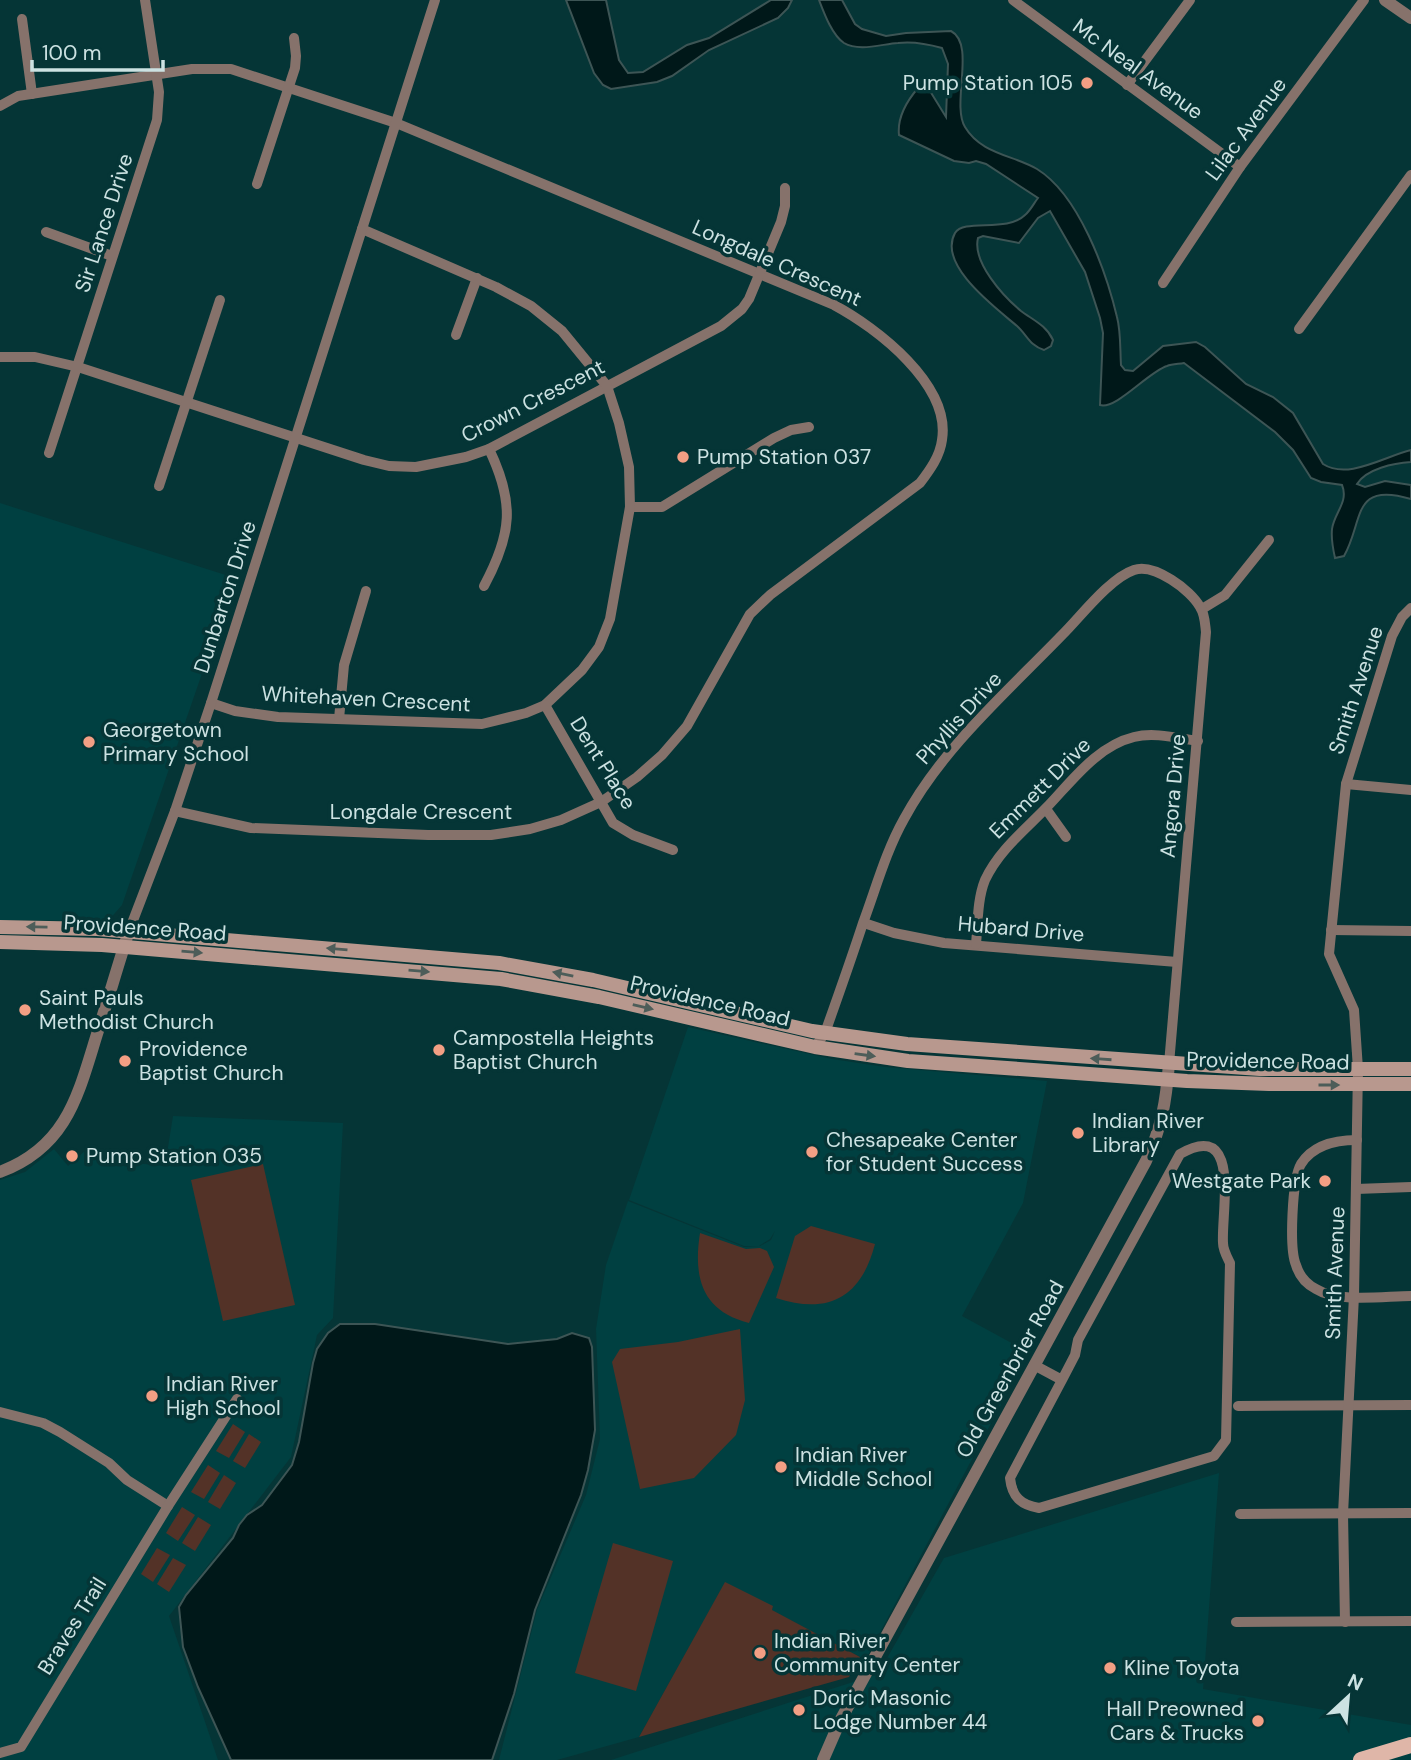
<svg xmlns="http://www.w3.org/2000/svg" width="1411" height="1760" font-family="'DM Sans',sans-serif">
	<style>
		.built { fill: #004041 }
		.green { fill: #533227 }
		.water { fill: #001819; stroke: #3d5555; stroke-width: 2 }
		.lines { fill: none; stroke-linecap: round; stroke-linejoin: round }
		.minor { stroke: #86726b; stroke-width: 10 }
		.tertiary { stroke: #86726b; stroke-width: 12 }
		.secondary { stroke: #b8988e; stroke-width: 14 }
		.primary { stroke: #dfb6a8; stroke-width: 16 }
		.oneway { fill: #4d5d59 }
		.poi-dot { fill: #f39f84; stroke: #053536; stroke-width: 2.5 }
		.labels { text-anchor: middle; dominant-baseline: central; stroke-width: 7; stroke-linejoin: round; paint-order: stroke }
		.street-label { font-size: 21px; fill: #cce2e2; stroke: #053536 }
		.poi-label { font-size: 21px; fill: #cce2e2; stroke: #053536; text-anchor: start }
	</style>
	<rect width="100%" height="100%" fill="#053536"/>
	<g class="built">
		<path d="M0,503L235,578L122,905L108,921L0,920Z"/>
		<path d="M688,1027L832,1059L885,1067L1047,1081L1023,1203L962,1316L1019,1347L1032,1346L868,1655L860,1657L771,1610L773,1607L725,1583L639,1737L557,1760H499L537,1610L586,1495L600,1439L596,1329L606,1265L628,1201L744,1247L760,1246L771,1240L775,1231L770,1239L759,1246H744L629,1200Z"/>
		<path d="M173,1116L343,1123L333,1318L317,1335L291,1457L169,1616L218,1760H0V1180L25,1172L54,1149L68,1166L86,1150L124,1162L165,1166Z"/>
		<path d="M1219,1473L1203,1689L1411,1725V1760H611L878,1674L944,1558Z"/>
	</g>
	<g class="green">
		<path d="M263,1164L295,1305L223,1321L191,1180Z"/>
		<path d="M811,1226L875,1244C861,1298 828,1315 776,1298L795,1236Z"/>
		<path d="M700,1233L746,1249L760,1248L767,1251L774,1267L749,1323C702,1311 693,1278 700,1233Z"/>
		<path d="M740,1329L745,1400L736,1435L694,1478L640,1489L612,1362L620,1349L678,1342Z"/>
		<path d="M233,1424L245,1432L229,1458L216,1451Z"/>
		<path d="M249,1434L261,1442L245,1468L233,1461Z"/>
		<path d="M208,1465L220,1473L204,1499L191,1492Z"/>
		<path d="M224,1475L236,1483L220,1509L208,1502Z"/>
		<path d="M182,1507L195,1515L178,1541L166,1533Z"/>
		<path d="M198,1517L211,1525L195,1551L182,1543Z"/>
		<path d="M613,1543L673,1561L636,1691L575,1673Z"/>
		<path d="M157,1548L170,1555L153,1582L141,1574Z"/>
		<path d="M173,1558L186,1565L169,1592L157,1584Z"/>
		<path d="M725,1582L773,1606L772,1610L860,1657L849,1677L639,1737Z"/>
	</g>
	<g class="water">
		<path d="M566,0H606L619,60L628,73L643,72L687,45L709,38L771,0H792L788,8L778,18L709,50L672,76L657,82L611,89L603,85L594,73Z"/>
		<path d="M819,0H842L855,24L862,29L886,36L906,33L951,31C976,44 951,104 965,127C981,154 1013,155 1037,169C1079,195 1106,271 1117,317C1121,332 1120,350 1121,365L1125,370L1133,371L1163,346L1196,342L1205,347L1246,384L1273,397L1293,413L1323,464C1348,480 1383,457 1411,450V462C1394,463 1366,469 1357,484L1365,487L1385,481L1411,485V499C1351,481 1364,521 1344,556L1335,558C1333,549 1331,538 1332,529C1334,513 1349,502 1342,485L1321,482L1311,478L1293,450L1275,432L1184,363C1179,364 1172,364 1167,366C1148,372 1116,410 1100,405L1103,333L1100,318L1085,272L1050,211L1038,218L1019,243L983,236L978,238C972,262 1003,296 1021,311C1033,320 1046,325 1053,340L1051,346L1044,350C1030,346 1027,335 1017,326C996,308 937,265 955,233C964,218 1007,233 1025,215C1030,211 1034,203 1038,198L986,164L976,161L969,163L954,161L899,135C897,117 906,102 918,88H927L930,91L946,117L948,64L942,48C928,44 913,41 898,43C882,44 859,52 844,43C832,35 824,13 819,0Z"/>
		<path d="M340,1324H375L508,1344L557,1339L572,1333L589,1338L592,1347L595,1430L588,1470L581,1495L535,1610L514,1694L492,1760H231L198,1687L183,1647L179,1607L186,1595L233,1538L239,1525L247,1515L262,1505L292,1465L299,1442L313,1363L317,1349L328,1333Z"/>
	</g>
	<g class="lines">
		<g class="minor">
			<path d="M1013,0L1240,167"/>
			<path d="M22,19L32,94"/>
			<path d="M1127,85L1190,0"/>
			<path d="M0,106L18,96L192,69H231L396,123L834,305C877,328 951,385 942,440C940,456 930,470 920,483L770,595L750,614L687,726L662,755L637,777L601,802L561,820L530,829L491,835H428L251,828L175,811"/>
			<path d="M257,184L295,68L296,56L294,38"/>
			<path d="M46,232L112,256"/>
			<path d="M1163,283L1240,167L1364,0"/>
			<path d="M1299,329L1411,175"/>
			<path d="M456,335L477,278"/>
			<path d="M0,357H35L78,367L364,460L389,466L416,467L466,457L489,449L721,326L742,309L749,299L781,222L785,206V188"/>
			<path d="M49,453L157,120L159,92L145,0"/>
			<path d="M159,486L220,300"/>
			<path d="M630,507H662L774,438L791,430L809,427"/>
			<path d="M484,586C512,534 515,503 489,449"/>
			<path d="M1202,609L1225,595L1269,540"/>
			<path d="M211,703L235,711L278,717L482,724L526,713L545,705L582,670L599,647L610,619L630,507L629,467L619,423L607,386L562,331L531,306L496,287L362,229"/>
			<path d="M545,705L613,823L633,835L673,850"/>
			<path d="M339,719L344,665L366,591"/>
			<path d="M1346,784L1411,790"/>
			<path d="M1046,809L1066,837"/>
			<path d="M864,923L894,933L944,943L1177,962"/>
			<path d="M1331,930L1411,931"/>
			<path d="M129,931L175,811L211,703L435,0"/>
			<path d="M976,944C978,924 977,900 985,880C999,850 1025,830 1047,807C1072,781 1097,746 1134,737C1154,732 1177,738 1198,741"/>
			<path d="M815,1047L825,1033C838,996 851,960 863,923C876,888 886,851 904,819C943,747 1007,692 1063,634C1081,616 1110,578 1134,570C1154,563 1191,590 1200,607C1205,614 1205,624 1206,632L1169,1064"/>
			<path d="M1357,1140C1336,1140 1313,1145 1301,1164C1292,1179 1289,1249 1296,1265C1299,1275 1306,1284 1316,1289C1338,1303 1385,1296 1411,1296"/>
			<path d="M1356,1189L1411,1187"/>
			<path d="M1034,1365L1062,1380L1075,1355L1078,1340L1180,1154C1242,1118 1221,1212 1223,1243C1223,1250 1227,1257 1230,1263L1226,1440L1214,1456L1039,1508C1021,1505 1012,1497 1010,1478L1062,1380"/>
			<path d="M1238,1406L1411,1405"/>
			<path d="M0,1412L43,1423L60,1432L109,1463L127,1480L168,1506"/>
			<path d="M1240,1514L1411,1513"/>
			<path d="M1236,1622L1411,1621"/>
			<path d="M1345,1622L1343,1514L1354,1296L1358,1069L1354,1010L1329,954L1346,784L1392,636L1402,617L1411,608"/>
			<path d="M0,1753L21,1747L168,1506L237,1399"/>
		</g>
		<g class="tertiary">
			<path d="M1385,0L1411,18"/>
			<path d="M0,1172C67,1147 78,1095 97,1034C108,1000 118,965 129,931"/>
			<path d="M823,1760L840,1721L1146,1161C1162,1127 1166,1101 1169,1064"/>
		</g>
		<g class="secondary">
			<path d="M0,927L97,929L499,963L593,980L812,1031L907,1044L1260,1069H1411"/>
			<path d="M0,942L102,945L501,979L599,997L815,1047L908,1061L1187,1081L1269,1084H1411"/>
		</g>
		<path class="primary" d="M1361,1760L1411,1745"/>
	</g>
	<defs><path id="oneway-solid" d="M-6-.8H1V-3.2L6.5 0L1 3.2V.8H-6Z" transform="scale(1.75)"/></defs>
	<g class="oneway">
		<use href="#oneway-solid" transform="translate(37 927) rotate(-179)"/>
		<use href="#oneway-solid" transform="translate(337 949) rotate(-175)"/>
		<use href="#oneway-solid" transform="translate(192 952) rotate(5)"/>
		<use href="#oneway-solid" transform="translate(419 971) rotate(5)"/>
		<use href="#oneway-solid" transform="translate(563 974) rotate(-169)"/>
		<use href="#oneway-solid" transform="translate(643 1007) rotate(13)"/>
		<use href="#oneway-solid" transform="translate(865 1055) rotate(8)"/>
		<use href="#oneway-solid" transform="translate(1101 1059) rotate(-176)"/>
		<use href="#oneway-solid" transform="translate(1329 1085)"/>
	</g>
	<g class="poi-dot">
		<circle cx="1087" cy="83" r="7"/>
		<circle cx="683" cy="457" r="7"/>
		<circle cx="89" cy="742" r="7"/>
		<circle cx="25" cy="1010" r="7"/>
		<circle cx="439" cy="1050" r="7"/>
		<circle cx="125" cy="1061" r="7"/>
		<circle cx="1078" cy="1133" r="7"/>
		<circle cx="812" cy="1152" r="7"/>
		<circle cx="72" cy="1156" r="7"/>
		<circle cx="1325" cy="1181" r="7"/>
		<circle cx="152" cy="1396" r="7"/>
		<circle cx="781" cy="1467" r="7"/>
		<circle cx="760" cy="1653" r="7"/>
		<circle cx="1110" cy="1668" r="7"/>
		<circle cx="799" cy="1710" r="7"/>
		<circle cx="1258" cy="1721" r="7"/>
	</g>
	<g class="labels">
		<g class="street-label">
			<text transform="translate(1138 69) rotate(36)">Mc Neal Avenue</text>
			<text transform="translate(1246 129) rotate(-54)">Lilac Avenue</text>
			<text transform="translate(104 223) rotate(-72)">Sir Lance Drive</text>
			<text transform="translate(777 263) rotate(24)">Longdale Crescent</text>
			<text transform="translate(533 401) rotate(-27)">Crown Crescent</text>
			<text transform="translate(225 597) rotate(-72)">Dunbarton Drive</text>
			<text transform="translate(1356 690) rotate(-72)">Smith Avenue</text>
			<text transform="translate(366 699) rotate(3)">Whitehaven Crescent</text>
			<text transform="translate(959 718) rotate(-48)">Phyllis Drive</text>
			<text transform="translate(603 763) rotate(58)">Dent Place</text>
			<text transform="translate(1040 788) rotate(-45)">Emmett Drive</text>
			<text transform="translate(1173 796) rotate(-85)">Angora Drive</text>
			<text x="421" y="812">Longdale Crescent</text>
			<text transform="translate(145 928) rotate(4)">Providence Road</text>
			<text transform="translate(1021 929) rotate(5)">Hubard Drive</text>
			<text transform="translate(710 1001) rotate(13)">Providence Road</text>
			<text transform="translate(1268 1061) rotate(1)">Providence Road</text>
			<text transform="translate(1335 1273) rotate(-88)">Smith Avenue</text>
			<text transform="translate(1010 1369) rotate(-61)">Old Greenbrier Road</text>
			<text transform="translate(72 1626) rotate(-58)">Braves Trail</text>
		</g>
		<g class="poi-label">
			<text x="1073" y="83" text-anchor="end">Pump Station 105</text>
			<text x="697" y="457">Pump Station 037</text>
			<text x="103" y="730">Georgetown<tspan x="103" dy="24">Primary School</tspan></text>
			<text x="39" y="998">Saint Pauls<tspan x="39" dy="24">Methodist Church</tspan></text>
			<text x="453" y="1038">Campostella Heights<tspan x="453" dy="24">Baptist Church</tspan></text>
			<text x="139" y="1049">Providence<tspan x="139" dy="24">Baptist Church</tspan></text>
			<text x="1092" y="1121">Indian River<tspan x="1092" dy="24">Library</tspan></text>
			<text x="826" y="1140">Chesapeake Center<tspan x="826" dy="24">for Student Success</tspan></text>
			<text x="86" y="1156">Pump Station 035</text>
			<text x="1311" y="1181" text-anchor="end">Westgate Park</text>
			<text x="166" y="1384">Indian River<tspan x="166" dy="24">High School</tspan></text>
			<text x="795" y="1455">Indian River<tspan x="795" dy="24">Middle School</tspan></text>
			<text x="774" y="1641">Indian River<tspan x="774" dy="24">Community Center</tspan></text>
			<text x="1124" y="1668">Kline Toyota</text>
			<text x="813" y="1698">Doric Masonic<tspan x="813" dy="24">Lodge Number 44</tspan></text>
			<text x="1244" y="1709" text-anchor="end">Hall Preowned<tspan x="1244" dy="24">Cars &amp; Trucks</tspan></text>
		</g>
	</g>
	<g transform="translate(1348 1697) rotate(26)" stroke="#053536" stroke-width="5" paint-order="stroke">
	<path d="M0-5L12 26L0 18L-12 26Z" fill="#cce2e2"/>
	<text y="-10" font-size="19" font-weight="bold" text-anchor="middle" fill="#cce2e2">N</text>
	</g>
	<path d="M32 60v10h131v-10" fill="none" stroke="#cce2e2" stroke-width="3.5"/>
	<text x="42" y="60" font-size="21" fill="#cce2e2" stroke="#053536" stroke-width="5" paint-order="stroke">100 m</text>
</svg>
